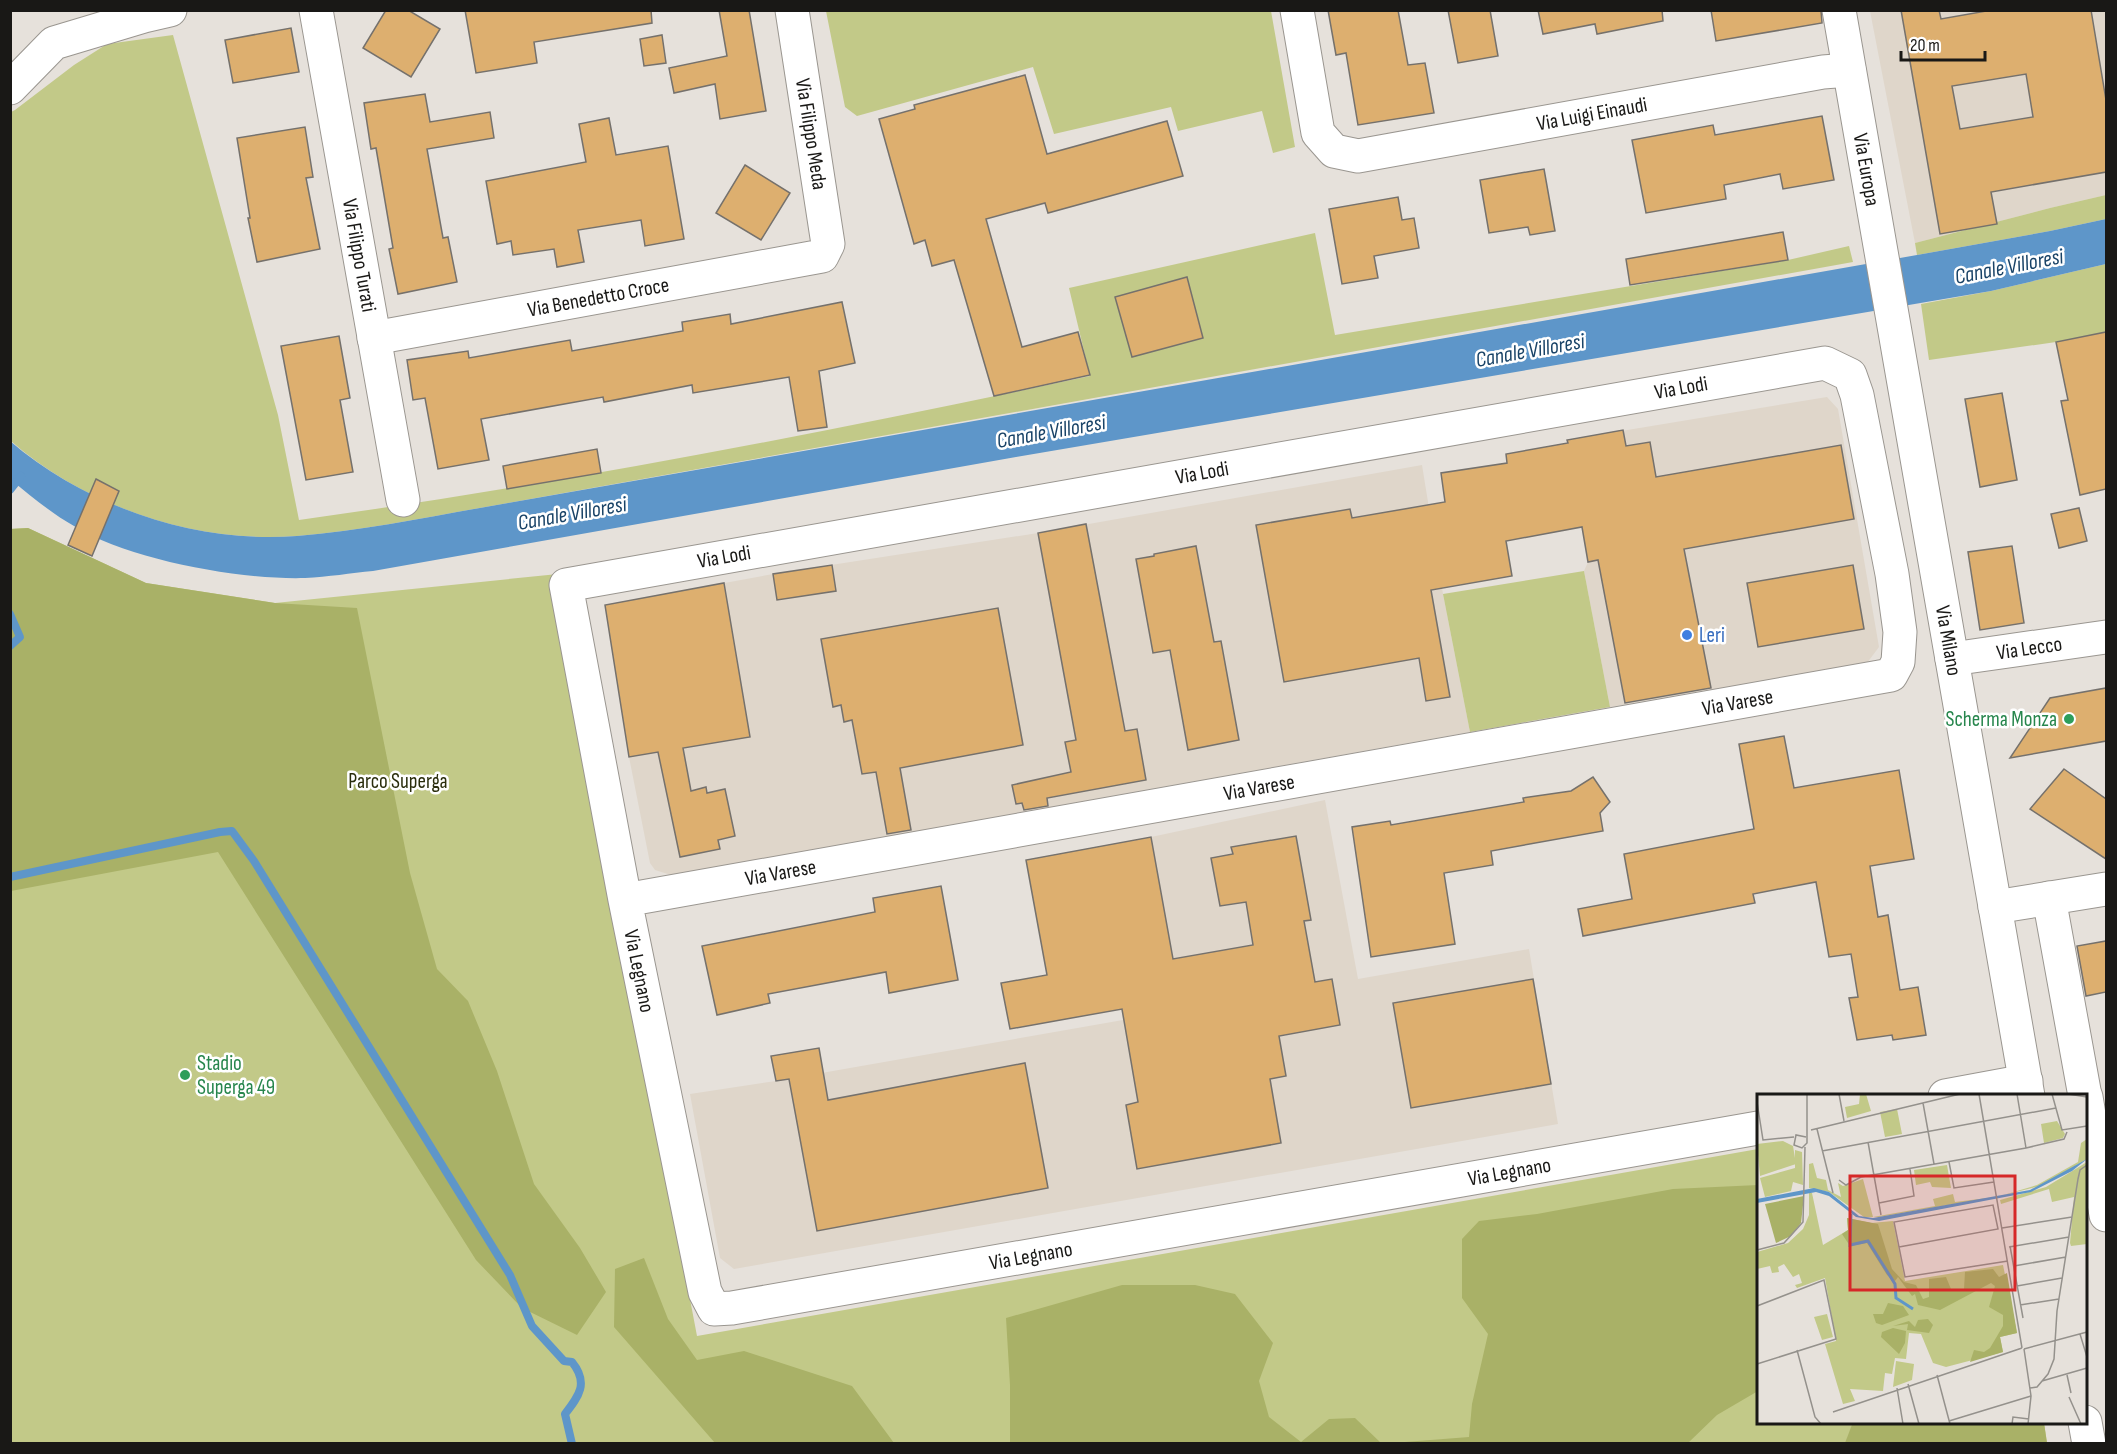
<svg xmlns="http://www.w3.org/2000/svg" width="2117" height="1454" font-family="'Sofia Sans Condensed',sans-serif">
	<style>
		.built { fill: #dfd6ca }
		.green { fill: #c2c988 }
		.forest { fill: #a9b167 }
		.water { fill: #5e96c9 }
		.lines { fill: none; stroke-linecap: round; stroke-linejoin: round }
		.stream { stroke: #5e96c9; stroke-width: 8 }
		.building { fill: #ddaf6f; stroke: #75716c; stroke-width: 1.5; fill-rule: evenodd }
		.minor-casing { stroke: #9a9690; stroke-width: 35 }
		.tertiary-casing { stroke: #9a9690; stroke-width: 35 }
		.minor { stroke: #fff; stroke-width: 33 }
		.tertiary { stroke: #fff; stroke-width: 33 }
		.shop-dot { fill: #3f7fe0; stroke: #fff; stroke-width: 2 }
		.leisure-dot { fill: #2e9e5b; stroke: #fff; stroke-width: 2 }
		.labels { text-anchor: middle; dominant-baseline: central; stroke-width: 5; stroke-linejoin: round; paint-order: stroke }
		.street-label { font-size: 21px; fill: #191816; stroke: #fff }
		.shop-label { font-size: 21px; fill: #366cbe; stroke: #fff; text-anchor: start }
		.leisure-label { font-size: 21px; fill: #27864d; stroke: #fff; text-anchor: end }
		.park-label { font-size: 21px; fill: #2a2d0c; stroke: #fff }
		.water-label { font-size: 22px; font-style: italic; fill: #194367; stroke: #fff }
		.inset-river { fill: none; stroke: #5e96c9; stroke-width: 3 }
		.inset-road { fill: none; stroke: #94918c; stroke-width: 1.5 }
		.view { fill: #d62828; fill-opacity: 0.15; stroke: #d62828; stroke-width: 3 }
		.inset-edge { fill: none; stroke: #191816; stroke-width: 3 }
	</style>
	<rect width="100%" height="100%" fill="#e6e1db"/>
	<g class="built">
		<path d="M1870,11H2106V195L2050,208L1915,243Z"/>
		<path d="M1827,397L1838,409L1879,647L1867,663L1610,707L1584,571L1588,562L1567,440Z"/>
		<path d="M1422,465L1443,594L1470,732L671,875L655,870L650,863L629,757L605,605L773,574L1038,533Z"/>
		<path d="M1325,800L1358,979L1529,949L1558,1124L734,1269L720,1258L690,1094L776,1081L1123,1020L1093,848L1151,837Z"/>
	</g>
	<g class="green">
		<path d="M826,11H1271L1295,147L1273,153L1262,111L1178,131L1171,107L1054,134L1033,67L857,116L845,107Z"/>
		<path d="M173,35L278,415L299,520C565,483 828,432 1090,376L1069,288L1315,233L1335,335L1788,260L1849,246L1853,262L508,503C438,515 368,530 297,536C196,544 86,507 11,441V112L15,110L74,65L107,44Z"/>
		<path d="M2106,195V219L2050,231L1917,255L1915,243L2050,208Z"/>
		<path d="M2106,264V332L2056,342L1929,360L1921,304L1991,291Z"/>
		<path d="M28,528L146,583L275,603L558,574L562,626L697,1336L1758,1149V1422L2044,1423L2047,1443L11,1444L10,529Z"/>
		<path d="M1584,571L1610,707L1470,732L1443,594Z"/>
	</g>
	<g class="forest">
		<path d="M28,528L146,583L275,603L357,608L410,873L437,969L468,1001L497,1071L534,1184L580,1248L606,1292L577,1335L522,1308L476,1260L218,852L11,891L10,529Z"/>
		<path d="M1758,1185V1391L1717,1415L1688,1443H1392L1469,1437L1472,1404L1488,1334L1462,1298V1239L1479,1221L1537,1214L1673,1189Z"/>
		<path d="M644,1258L668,1319L697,1360L744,1351L852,1386L894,1443H715L614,1327L615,1269Z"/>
		<path d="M1122,1285H1195L1235,1294L1273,1343L1259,1381L1269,1417L1301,1442L1329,1419L1355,1418L1381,1443H1010V1385L1006,1318Z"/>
		<path d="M1853,1422L2044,1423L2047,1443H1845Z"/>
	</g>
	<path class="water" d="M2106,219V264L1991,291L1016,457L373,571C351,573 328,577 305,578C240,580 129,560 74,526C51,513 31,496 11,480L10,441C87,507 196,544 297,536C368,530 438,515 508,503L1917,255L2050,231Z"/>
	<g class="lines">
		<g class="stream">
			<path d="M10,490L21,476"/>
			<path d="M10,614L20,637L10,646"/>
			<path d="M10,877L220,832L232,831L254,861L510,1275L532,1326L564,1361L572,1362C589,1383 579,1396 565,1414L572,1444"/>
		</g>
	</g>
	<g class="building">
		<path d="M386,10H408L440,29L411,77L363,48Z"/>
		<path d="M465,10H651L652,23L534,42L537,63L476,73Z"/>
		<path d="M719,10H749L766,111L720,119L715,84L674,93L669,68L727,56Z"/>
		<path d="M1328,10H1398L1408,65L1425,63L1434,113L1358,125L1346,53L1336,55Z"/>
		<path d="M1448,10H1490L1498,56L1458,63Z"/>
		<path d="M1538,10H1662L1663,21L1597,34L1595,24L1543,34Z"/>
		<path d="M1711,10H1821L1822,23L1716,41Z"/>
		<path d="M1901,10H1939L1941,19L1992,10H2091L2106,100V172L1991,192L1997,224L1940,234ZM2026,74L2033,117L1960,129L1952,86Z"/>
		<path d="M291,28L299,72L233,83L225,40Z"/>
		<path d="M662,35L666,63L644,66L640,39Z"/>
		<path d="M1025,75L1047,154L1167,121L1183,176L1048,213L1045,203L986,219L1022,347L1078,332L1090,375L994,396L954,260L932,266L925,240L914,244L879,119L915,109L914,105Z"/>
		<path d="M425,94L430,122L490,112L494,138L427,149L443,238L448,237L457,282L398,294L389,249L393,248L376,148L371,149L364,103Z"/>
		<path d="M1822,116L1834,180L1783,189L1780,174L1724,185L1726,199L1646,213L1632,140L1713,125L1715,135Z"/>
		<path d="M609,118L616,155L668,146L684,239L645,246L641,220L578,230L584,262L557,267L554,249L513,255L511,241L497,244L486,181L586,162L579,124Z"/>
		<path d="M305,127L313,177L306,178L320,249L257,262L248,218H250L237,138Z"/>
		<path d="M745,165L790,193L761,240L716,213Z"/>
		<path d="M1544,169L1555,231L1530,235L1528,227L1489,233L1480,180Z"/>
		<path d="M1398,197L1402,220L1414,218L1419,248L1374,256L1378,278L1342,284L1329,209Z"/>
		<path d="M1783,232L1788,260L1630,285L1626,259Z"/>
		<path d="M1187,277L1203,338L1132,357L1115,297Z"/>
		<path d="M842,302L855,363L819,371L827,427L798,431L789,377L693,393L692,385L604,402L603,397L481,419L489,460L438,469L425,398L413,400L407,360L468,351L469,358L570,340L572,351L683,331L682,322L730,314L731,324Z"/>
		<path d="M2106,332V489L2080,495L2061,401L2068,400L2056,342Z"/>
		<path d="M339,336L350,398L340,400L353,472L306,480L281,346Z"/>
		<path d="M2002,393L2017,480L1980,487L1965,399Z"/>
		<path d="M1623,430L1626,446L1650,442L1656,477L1841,445L1854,519L1684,549L1711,688L1625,703L1598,560L1588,562L1582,527L1506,541L1512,576L1431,590L1450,697L1426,701L1419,658L1284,682L1256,525L1350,509L1352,518L1445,502L1441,473L1507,463L1506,454L1568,443L1567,440Z"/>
		<path d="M597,449L601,473L507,489L503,466Z"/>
		<path d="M96,479L119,491L92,556L68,545Z"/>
		<path d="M2079,508L2087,541L2059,548L2051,514Z"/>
		<path d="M1086,524L1125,731L1137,729L1146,780L1047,798L1048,806L1024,810L1022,803L1016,804L1012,785L1071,772L1065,742L1076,740L1038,533Z"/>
		<path d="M1196,546L1214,642L1221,641L1239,740L1188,750L1170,650L1153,653L1136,559L1154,556V554Z"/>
		<path d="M2012,546L2024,623L1980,630L1968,552Z"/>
		<path d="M832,565L836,591L777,600L773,574Z"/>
		<path d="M1853,565L1864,629L1758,647L1747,583Z"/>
		<path d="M724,583L750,737L683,748L691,791L706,787L707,793L725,789L735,836L718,840L720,849L680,857L658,752L629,757L605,605Z"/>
		<path d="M998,608L1023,745L900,768L911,830L887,834L876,772L862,774L852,720L844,722L841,705L833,707L821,639Z"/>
		<path d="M2106,688V741L2010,758L2050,698Z"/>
		<path d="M1784,736L1794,788L1899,770L1914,859L1870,866L1878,917L1888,915L1900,990L1918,987L1926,1035L1893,1040L1892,1035L1857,1040L1849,998L1858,997L1851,954L1829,957L1816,882L1753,894L1755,903L1583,936L1578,909L1632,899L1624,854L1754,829L1739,744Z"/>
		<path d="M2064,769L2106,799V859L2030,809Z"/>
		<path d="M1593,777L1610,802L1600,813L1603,831L1491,851L1493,865L1444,873L1455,944L1371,957L1352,827L1390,821L1391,825L1524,802L1523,798L1571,791Z"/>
		<path d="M1296,836L1311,920L1304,921L1315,982L1332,979L1340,1025L1279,1036L1286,1076L1270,1079L1281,1143L1137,1169L1126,1105L1138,1102L1122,1009L1010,1029L1001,983L1047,975L1026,860L1151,837L1173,959L1253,945L1246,902L1220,906L1211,858L1233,854L1231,847Z"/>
		<path d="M941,886L958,980L889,993L886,972L768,994L770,1003L717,1015L702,946L875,912L873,898Z"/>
		<path d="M2106,941V992L2086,996L2077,946Z"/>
		<path d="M1533,979L1551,1084L1411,1108L1393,1003Z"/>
		<path d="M819,1048L828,1100L1025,1063L1048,1188L817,1231L789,1079L776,1081L771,1056Z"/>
	</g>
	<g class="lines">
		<defs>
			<g id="minor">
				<path id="s1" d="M316,10L403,500"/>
				<path id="s2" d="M1297,10L1318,133L1334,151L1358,156L1823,72L1849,70"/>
				<path d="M10,88L54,43L144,16L170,10"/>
				<path id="s3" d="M374,338L822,256L828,244L792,10"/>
				<path id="s4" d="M1952,659L2106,637"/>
				<path d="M2049,898L2085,1096"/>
				<path id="s5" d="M625,900L1891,675L1898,662L1900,632L1892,574L1857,395L1850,375L1825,363L566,585L625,900L705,1292L714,1309L732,1308L1758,1128"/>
				<path d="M1995,907L2106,889"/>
				<path d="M1945,1096L2026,1081"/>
				<path d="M2086,1097L2106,1215"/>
			</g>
			<g id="tertiary">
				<path id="s6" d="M1839,10L2028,1096"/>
				<path d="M2085,1422L2089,1444"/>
			</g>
		</defs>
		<use href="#minor" class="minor-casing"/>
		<use href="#tertiary" class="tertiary-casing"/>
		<use href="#minor" class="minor"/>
		<use href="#tertiary" class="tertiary"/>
	</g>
	<circle class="shop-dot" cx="1687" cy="635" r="6"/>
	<g class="leisure-dot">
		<circle cx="2069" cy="719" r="6"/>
		<circle cx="185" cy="1075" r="6"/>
	</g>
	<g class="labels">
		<g class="street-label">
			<text stroke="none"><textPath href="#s2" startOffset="411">Via Luigi Einaudi</textPath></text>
			<text transform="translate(811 134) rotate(81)">Via Filippo Meda</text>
			<text stroke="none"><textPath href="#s6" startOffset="162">Via Europa</textPath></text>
			<text stroke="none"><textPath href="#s1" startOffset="249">Via Filippo Turati</textPath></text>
			<text stroke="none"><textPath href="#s3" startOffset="228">Via Benedetto Croce</textPath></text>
			<text transform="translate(1681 388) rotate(-10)">Via Lodi</text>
			<text transform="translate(1202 473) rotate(-10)">Via Lodi</text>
			<text transform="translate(724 557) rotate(-10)">Via Lodi</text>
			<text stroke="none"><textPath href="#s6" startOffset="640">Via Milano</textPath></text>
			<text stroke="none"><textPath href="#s4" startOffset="78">Via Lecco</textPath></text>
			<text stroke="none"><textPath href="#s5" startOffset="1130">Via Varese</textPath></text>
			<text stroke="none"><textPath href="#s5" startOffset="644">Via Varese</textPath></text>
			<text stroke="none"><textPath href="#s5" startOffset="158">Via Varese</textPath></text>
			<text stroke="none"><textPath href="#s5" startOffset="3292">Via Legnano</textPath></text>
			<text stroke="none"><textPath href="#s5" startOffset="4446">Via Legnano</textPath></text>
			<text stroke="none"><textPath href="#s5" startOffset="3960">Via Legnano</textPath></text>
		</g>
		<g class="shop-label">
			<text x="1699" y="635">Leri</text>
		</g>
		<g class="leisure-label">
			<text x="2057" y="719">Scherma Monza</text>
			<text x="197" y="1063" text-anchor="start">Stadio<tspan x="197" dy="24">Superga 49</tspan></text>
		</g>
		<g class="park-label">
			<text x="398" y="781">Parco Superga</text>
		</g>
		<g class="water-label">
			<text transform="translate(2009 267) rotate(-11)">Canale Villoresi</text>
			<text transform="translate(1530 351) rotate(-10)">Canale Villoresi</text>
			<text transform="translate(1051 432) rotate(-10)">Canale Villoresi</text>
			<text transform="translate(572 514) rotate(-10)">Canale Villoresi</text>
		</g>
	</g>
	<g transform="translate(1757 1094)">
		<rect width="330" height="330" fill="#e6e1db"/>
		<path d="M103,0H109L114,17L90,24L88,13L102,10ZM140,15L145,40L128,43L123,18ZM300,27L308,40L306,44L287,49L284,30ZM330,45V65L283,92L243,102L280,91L321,68L324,49ZM26,47L36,52L39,70L3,82L0,50ZM38,56L45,58L46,91L36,88L34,97L8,103L3,84L38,74ZM330,68V150L314,152L313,149L317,103L295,108L292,95L244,110L243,106L289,93ZM56,69L60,84L69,86L71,96L84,103L81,89L86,92L106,85L116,123L178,112L176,105L196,100L198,108L238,103L122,123H107L72,98L52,94V70ZM190,71L194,94L175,93L173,88L159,91L157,76ZM52,99H55L66,151L91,136L90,124L114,129L136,127L148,187L246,171L260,239L243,243L246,258L189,273L176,269L164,240L152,239L149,265L138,264L135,280L128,279L126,297L93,295L98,307L86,310L68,250L79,247L68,184L40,194L38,191L45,189L42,180L36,183L27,170L21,173L22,178L15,179L13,172L0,175V158L31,149L46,135L52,121ZM70,220L76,243L65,246L57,223ZM139,267L157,270L155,286L136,293Z" fill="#c2c988"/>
		<path d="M47,102L44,129L34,142L19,149L8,110ZM90,124L121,130L135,175L147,188L159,191L166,205L172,203V185L189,183L194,195H207L208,178L236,175L242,183L250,179L260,239L243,243L246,258L213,268L217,256L227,258L233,254L246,232V221L232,213L238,192L234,189L183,216L161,211L158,200L155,202L141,183L138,187L130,181L110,149L93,152L85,140L91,136ZM131,209L146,212L152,221L125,231L119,229L116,220H126ZM171,225L176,231L172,239L150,236L151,230L136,232L152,227L158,233L161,226ZM136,234L149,237L148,249L142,260L124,243L125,238Z" fill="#a9b167"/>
		<path d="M330,65L315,77L274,98L122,127L99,123L72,102L59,98L0,109V105L57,94L72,98L102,122L116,124L273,96Z" fill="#5e96c9"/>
		<path class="inset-river" d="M94,120L93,151L111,147L138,190L139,204L156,215"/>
		<path class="inset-road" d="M82,0L87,27M222,0L265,254M260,0L269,54M295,0L305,36L330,32M311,0L330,3M0,8L6,46L37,43M166,9L177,70M60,35L76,99M54,36L203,0M49,43L39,41L37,51L45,54L50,49V0M111,48L124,121M65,57L299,14M192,68L197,94L237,88M82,86L89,91L104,83L269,54L307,45L310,38M122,109L157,102L153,75M245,134L315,123M253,152L266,224M142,153L241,135L236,111L137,128L148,183L251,167M252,153L312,143M0,156L27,149L46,128L48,53M257,172L309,163M260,192L305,184M263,211L302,205M0,212L67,186L79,245L0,270M323,240L330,263M267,255L274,302L271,330M267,255L330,238M40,256L58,323L64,330M180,281L193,330M310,281L314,299M285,287L330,274M151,290L162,330M140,294L146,330M273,294L280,293L291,280L297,265L300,217L321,85L323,76L330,71M312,303L324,330M76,318L265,254M192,327L274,302M255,330L256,323L272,325"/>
		<path class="view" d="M93,82H258V196H93Z"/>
		<rect width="330" height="330" class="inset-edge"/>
	</g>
	<rect width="2117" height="1454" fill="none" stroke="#191816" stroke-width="24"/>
	<path d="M1901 51v9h84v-9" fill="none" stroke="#191816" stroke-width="3"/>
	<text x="1910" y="51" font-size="18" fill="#191816" stroke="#ffffff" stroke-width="4.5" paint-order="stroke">20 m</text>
</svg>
